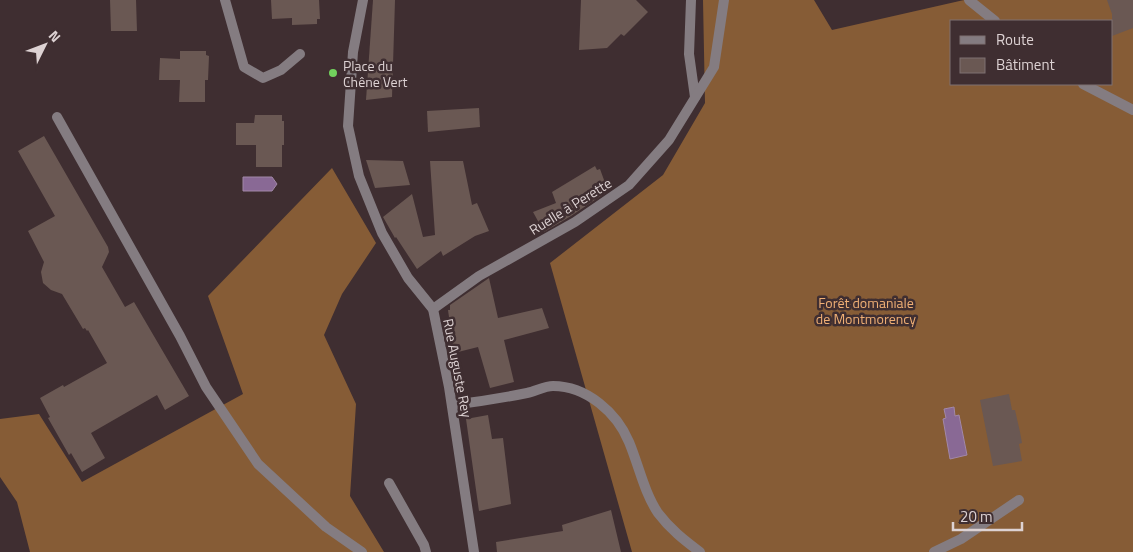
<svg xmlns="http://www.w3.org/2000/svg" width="1133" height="552" font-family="'Titillium Web',sans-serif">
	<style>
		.forest { fill: #865c36; fill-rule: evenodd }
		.water { fill: #896995; stroke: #a288a8 }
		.building { fill: #6a5853 }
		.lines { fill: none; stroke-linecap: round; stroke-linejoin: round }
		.service { stroke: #847c81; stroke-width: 10 }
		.minor { stroke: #847c81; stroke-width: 10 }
		.tertiary { stroke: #847c81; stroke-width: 10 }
		.poi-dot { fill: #72d25d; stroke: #3f2e31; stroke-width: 2 }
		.labels { text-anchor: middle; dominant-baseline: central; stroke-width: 5; stroke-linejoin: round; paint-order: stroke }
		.poi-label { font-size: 14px; fill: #ddd2d3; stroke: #3f2e31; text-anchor: start }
		.street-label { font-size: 14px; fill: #ddd2d3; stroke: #3f2e31 }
		.park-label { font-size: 14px; fill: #f0af75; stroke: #3f2e31 }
	</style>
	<rect width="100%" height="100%" fill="#3f2e31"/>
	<g class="forest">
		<path d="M703,0H814L832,30L964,0H1133V552H632L550,263L663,175L705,103ZM952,21H1112V84H952Z"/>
		<path d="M332,168L376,243L342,294L324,335L356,404L350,496L384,552H30L17,502L0,477V419L39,414L82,482L243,394L208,296Z"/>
	</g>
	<g class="water">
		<path d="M243,177H272L277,184L272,191H243Z"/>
		<path d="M954,407L955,416L959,415L967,455L950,459L943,419L946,418L944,409Z"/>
	</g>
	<g class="building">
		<path d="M110,0H136L137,31H111Z"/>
		<path d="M271,0H319L320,19H317V24L292,25V18L272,19Z"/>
		<path d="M373,0H395L392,97L366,100Z"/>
		<path d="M581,0H636L648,12L624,36L621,34L607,48L579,50Z"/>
		<path d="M1107,0H1133V28L1112,36V14Z"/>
		<path d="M180,51H206V55L209,56L208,80H205V102H179L180,80H159L160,58L180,59Z"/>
		<path d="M479,108L480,127L428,132L427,111Z"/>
		<path d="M255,115H282V121H284V145H282V167H256V145H236V123H254Z"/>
		<path d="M44,136L108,247L109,252L102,267L125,307L134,302L189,396L165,410L157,395L91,433L105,458L82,472L71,453L69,455L48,418L50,417L40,398L63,385L64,387L107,363L88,330L87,331L85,328L83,329L62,294L51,290L43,283L41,272L44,262L28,231L55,216L18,151Z"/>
		<path d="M366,160L403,161L410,185L375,188Z"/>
		<path d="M430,161H463L472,205L477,203L489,231L475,236L443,256L441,251L417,269L396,237L395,238L383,217L412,194L423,237L435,235Z"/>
		<path d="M595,166L597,170L600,169L608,191L571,216L544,232L533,212L556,203L552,192Z"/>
		<path d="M489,278L498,318L542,308L549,328L504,340L514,382L490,388L478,347L454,353L448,310H450V305Z"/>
		<path d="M1009,394L1012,410H1015L1020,432L1022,443L1019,444L1022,461L993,466L980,400Z"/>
		<path d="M488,415L492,439L503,438L511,504L479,511L466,419Z"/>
		<path d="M611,510L621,552H497L496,542L563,531L562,525Z"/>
	</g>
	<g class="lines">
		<g class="service">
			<path d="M57,117L180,336L206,387L258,464L326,527L362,552"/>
			<path d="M452,405C477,402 502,398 527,393C536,391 545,386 553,386C587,386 617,413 629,442C639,466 644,492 658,513C670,529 684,540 700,552"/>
			<path d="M389,483L424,545L426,552"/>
			<path d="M934,552L961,539L1019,500"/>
		</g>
		<g class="minor">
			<path d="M225,0L244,67L263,78L281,70L300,54"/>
			<path d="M691,0L689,54L695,97"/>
			<path d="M969,0L995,21"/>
			<path d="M1083,84L1133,110"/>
			<path d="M433,309L479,276L575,222L629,185L669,140L714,67L724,0"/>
		</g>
		<path class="tertiary" d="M363,0L353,52L348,126L359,176L382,233L408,278L433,309L449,387L474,552"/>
	</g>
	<circle class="poi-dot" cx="333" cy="73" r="5"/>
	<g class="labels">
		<g class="poi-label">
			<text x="343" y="65">Place du<tspan x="343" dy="16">Chêne Vert</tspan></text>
		</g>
		<g class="street-label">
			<text transform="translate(570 206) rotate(-32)">Ruelle à Perette</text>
			<text transform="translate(458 368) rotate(79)">Rue Auguste Rey</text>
		</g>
		<g class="park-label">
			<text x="866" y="302">Forêt domaniale<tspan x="866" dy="16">de Montmorency</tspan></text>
		</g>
	</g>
	<rect x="950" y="20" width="162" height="65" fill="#3f2e31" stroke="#7e7072"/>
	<rect x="960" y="36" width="25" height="8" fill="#847c81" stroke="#7e7072"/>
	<text x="996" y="45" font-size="15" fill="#ddd2d3">Route</text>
	<rect x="960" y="58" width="25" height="15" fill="#6a5853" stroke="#7e7072"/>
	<text x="996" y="70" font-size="15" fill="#ddd2d3">Bâtiment</text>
	<g transform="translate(45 45) rotate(48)" stroke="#3f2e31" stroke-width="4" paint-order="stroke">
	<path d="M0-4L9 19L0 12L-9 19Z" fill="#ddd2d3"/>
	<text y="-8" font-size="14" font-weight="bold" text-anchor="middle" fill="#ddd2d3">N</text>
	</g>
	<path d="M953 522v8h69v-8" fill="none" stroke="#ddd2d3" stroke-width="2.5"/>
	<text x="960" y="522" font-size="15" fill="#ddd2d3" stroke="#3f2e31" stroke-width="4" paint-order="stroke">20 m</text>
</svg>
